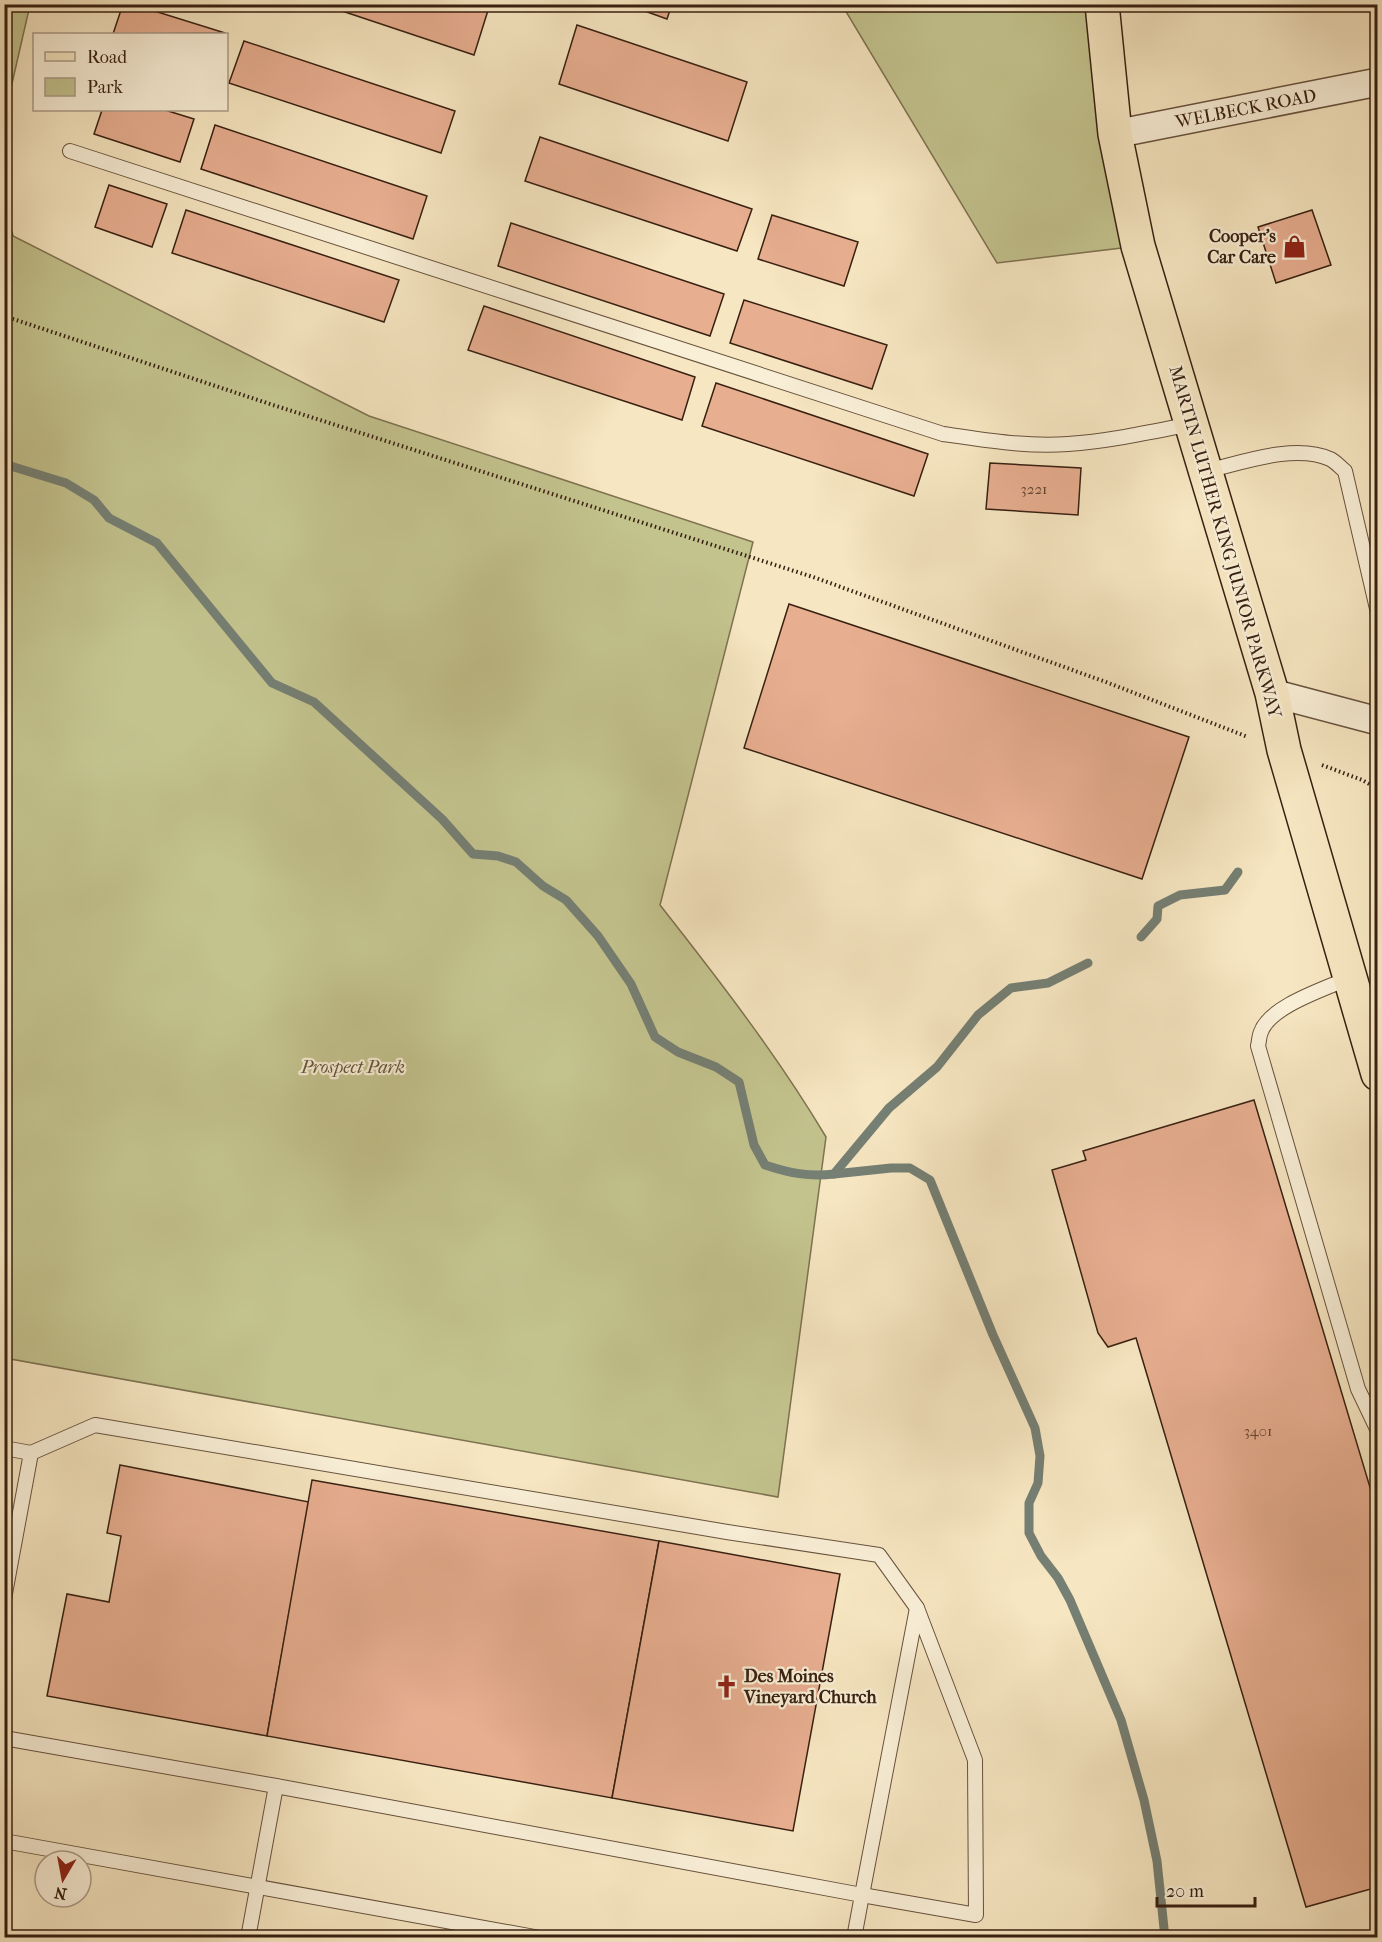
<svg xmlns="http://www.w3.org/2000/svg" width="1382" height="1942" font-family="'IM FELL French Canon',serif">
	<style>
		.green { fill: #c3c38e; stroke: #7e7250; stroke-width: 1.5 }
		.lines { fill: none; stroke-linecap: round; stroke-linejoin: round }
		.stream { stroke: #757f73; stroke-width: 9 }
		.building { fill: #e7ae90; stroke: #382011; stroke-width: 1.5 }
		.service-casing { stroke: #68523d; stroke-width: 16 }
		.minor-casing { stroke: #68523d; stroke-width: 30 }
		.primary-casing { stroke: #382011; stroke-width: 36 }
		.path { stroke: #382011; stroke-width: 4; stroke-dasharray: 1.5 3; stroke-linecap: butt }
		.service { stroke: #f9efd7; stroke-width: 14 }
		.minor { stroke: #f9efd7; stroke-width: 27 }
		.primary { stroke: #f6e6c1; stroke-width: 33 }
		.labels { text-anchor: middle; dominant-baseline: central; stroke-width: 4.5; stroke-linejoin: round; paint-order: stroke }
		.number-label { font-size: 15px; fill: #644431 }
		.street-label { font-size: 18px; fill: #382011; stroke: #f9efd7 }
		.poi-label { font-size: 18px; font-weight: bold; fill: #382011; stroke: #f9efd7; text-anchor: end }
		.park-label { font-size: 18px; font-style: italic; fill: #625136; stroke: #f9efd7 }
	</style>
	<rect width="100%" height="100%" fill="#f6e6c1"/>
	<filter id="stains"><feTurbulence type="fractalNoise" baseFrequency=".00333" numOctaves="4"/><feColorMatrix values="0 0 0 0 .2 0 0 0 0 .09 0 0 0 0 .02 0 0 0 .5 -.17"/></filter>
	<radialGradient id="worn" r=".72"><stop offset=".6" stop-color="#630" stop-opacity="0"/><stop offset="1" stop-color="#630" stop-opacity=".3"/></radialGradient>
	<g class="green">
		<path d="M5,4L30,5L5,114L4,5Z"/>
		<path d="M842,5H1102L1138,246L997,263Z"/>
		<path d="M4,201L13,236L369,416L753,542L660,905C719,980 777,1055 826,1137L778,1497L5,1358Z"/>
	</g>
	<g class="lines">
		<g class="stream">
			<path d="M4,464L66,483L94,500L109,518L157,543L272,683L314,702L442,819L473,854L498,856L516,862L543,886L566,900L598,936L631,984L655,1037L678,1052L716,1067L739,1082L754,1145L765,1165C789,1173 809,1177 834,1174L889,1108L937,1067L978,1015L1011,988L1048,983L1088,963"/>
			<path d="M1141,937L1157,919L1158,906L1180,895L1225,890L1238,872"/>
			<path d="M834,1174L891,1168H910L930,1180L993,1335L1035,1428L1040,1456L1038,1483L1029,1503V1533L1041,1556L1058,1578L1070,1600L1121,1720L1144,1800L1157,1861L1165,1938"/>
		</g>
	</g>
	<g class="building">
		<path d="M123,4H132L225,33L113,34Z"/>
		<path d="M321,4H490L474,55Z"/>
		<path d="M625,4H672L667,19Z"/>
		<path d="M577,25L747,82L728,141L559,84Z"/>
		<path d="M244,41L455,111L441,153L229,83Z"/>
		<path d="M102,110H165L194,119L180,162L94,134Z"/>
		<path d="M215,125L427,196L413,239L201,169Z"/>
		<path d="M540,137L752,209L737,251L525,181Z"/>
		<path d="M109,185L167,204L152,247L95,227Z"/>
		<path d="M186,210L399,280L384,322L172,253Z"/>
		<path d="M1312,210L1331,265L1276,283L1258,227Z"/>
		<path d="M772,215L858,242L844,286L758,259Z"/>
		<path d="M511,223L724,294L710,336L498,266Z"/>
		<path d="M744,300L887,345L872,389L730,343Z"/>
		<path d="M484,306L695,377L682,420L468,350Z"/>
		<path d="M716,383L928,454L914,496L702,426Z"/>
		<path d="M990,463L1081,468L1078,515L986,509Z"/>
		<path d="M789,604L1189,737L1142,879L744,748Z"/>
		<path d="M1254,1100L1378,1514V1887L1306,1907L1136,1338L1108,1347L1098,1333L1052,1170L1086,1160L1083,1151Z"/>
		<path d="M120,1465L309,1502L267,1736L47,1696L67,1594L109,1602L121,1536L107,1533Z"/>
		<path d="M312,1480L659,1541L612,1798L267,1736Z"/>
		<path d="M659,1541L840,1574L793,1831L612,1798Z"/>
	</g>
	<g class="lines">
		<defs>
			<g id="service">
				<path d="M70,151L943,434C984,440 1026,447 1068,444C1110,441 1150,432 1191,424"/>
				<path d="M1206,471C1241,463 1295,443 1330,459C1335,461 1340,467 1345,471L1378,613"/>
				<path d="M1349,978C1325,989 1270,1006 1261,1032C1259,1036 1259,1042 1258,1046L1358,1389L1378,1431"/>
				<path d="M4,1448L31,1453L4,1599"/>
				<path d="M31,1453L95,1425L727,1532L879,1555L917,1608"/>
				<path d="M917,1608L975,1760L976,1915L862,1895Z"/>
				<path d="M4,1738L276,1786L862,1895L854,1938"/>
				<path d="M4,1841L540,1938"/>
				<path d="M4,1936L10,1938"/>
				<path d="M248,1938L276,1786"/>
			</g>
			<g id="minor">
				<path d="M1115,134L1378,82"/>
				<path d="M1272,693L1378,721"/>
			</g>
			<path id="primary" d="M1102,4L1115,134L1138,246L1272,693L1284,750L1378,1074"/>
		</defs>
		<use href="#service" class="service-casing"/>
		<use href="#minor" class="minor-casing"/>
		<use href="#primary" class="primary-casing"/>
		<g class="path">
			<path d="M4,316L273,405L813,577L1106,682L1248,737"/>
			<path d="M1322,765L1362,780L1378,789"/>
		</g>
		<use href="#service" class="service"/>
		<use href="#minor" class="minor"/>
		<use href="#primary" class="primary"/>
	</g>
	<defs>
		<symbol id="shop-bare" viewBox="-9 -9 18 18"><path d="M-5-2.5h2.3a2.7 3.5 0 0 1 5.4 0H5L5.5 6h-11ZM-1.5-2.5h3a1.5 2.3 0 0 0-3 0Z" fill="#8f2418" stroke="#f9efd7" stroke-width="2.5" paint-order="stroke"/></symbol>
		<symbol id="church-bare" viewBox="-9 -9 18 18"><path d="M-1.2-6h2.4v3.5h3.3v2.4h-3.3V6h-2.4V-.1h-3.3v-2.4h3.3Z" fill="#8f2418" stroke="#f9efd7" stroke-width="2.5" paint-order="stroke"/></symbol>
	</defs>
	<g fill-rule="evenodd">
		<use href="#shop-bare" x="1278" y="230" width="33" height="33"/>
		<use href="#church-bare" x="710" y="1670" width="33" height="33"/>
	</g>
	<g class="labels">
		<g class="number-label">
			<text x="1034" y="489">3221</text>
			<text x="1258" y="1431">3401</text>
		</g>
		<g class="street-label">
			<text transform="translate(1246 109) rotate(-11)">WELBECK ROAD</text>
			<text transform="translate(1225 542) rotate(74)">MARTIN LUTHER KING JUNIOR PARKWAY</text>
		</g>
		<g class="poi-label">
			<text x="1276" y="236">Cooper's<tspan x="1276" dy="21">Car Care</tspan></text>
			<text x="744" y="1676" text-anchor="start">Des Moines<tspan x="744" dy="21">Vineyard Church</tspan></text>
		</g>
		<g class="park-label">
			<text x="353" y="1067">Prospect Park</text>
		</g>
	</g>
	<rect width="1382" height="1942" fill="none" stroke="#f6e6c1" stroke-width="24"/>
	<rect x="6" y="6" width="1370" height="1930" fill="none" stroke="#382011" stroke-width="3"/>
	<rect x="12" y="12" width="1358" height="1918" fill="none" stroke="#382011" stroke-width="1.5"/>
	<rect x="33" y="33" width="195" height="78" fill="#f9efd7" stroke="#ac9c88" stroke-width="1.5"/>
	<rect x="45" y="52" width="30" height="9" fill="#f6e6c1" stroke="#ac9c88" stroke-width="1.5"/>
	<text x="87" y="63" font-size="18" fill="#382011">Road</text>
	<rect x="45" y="78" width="30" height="18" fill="#c3c38e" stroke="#ac9c88" stroke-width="1.5"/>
	<text x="87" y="93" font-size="18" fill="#382011">Park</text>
	<g transform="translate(63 1879) rotate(190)"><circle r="28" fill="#f9efd7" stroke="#ac9c88" stroke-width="1.5"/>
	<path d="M0-4.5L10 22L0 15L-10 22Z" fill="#8f2418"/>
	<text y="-9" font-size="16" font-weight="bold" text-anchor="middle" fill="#382011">N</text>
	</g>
	<path d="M1157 1897v9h98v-9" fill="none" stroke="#382011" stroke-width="3"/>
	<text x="1166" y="1897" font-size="18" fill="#382011" stroke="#f9efd7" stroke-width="4.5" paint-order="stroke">20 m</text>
	<rect width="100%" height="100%" filter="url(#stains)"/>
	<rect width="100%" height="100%" fill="url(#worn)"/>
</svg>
